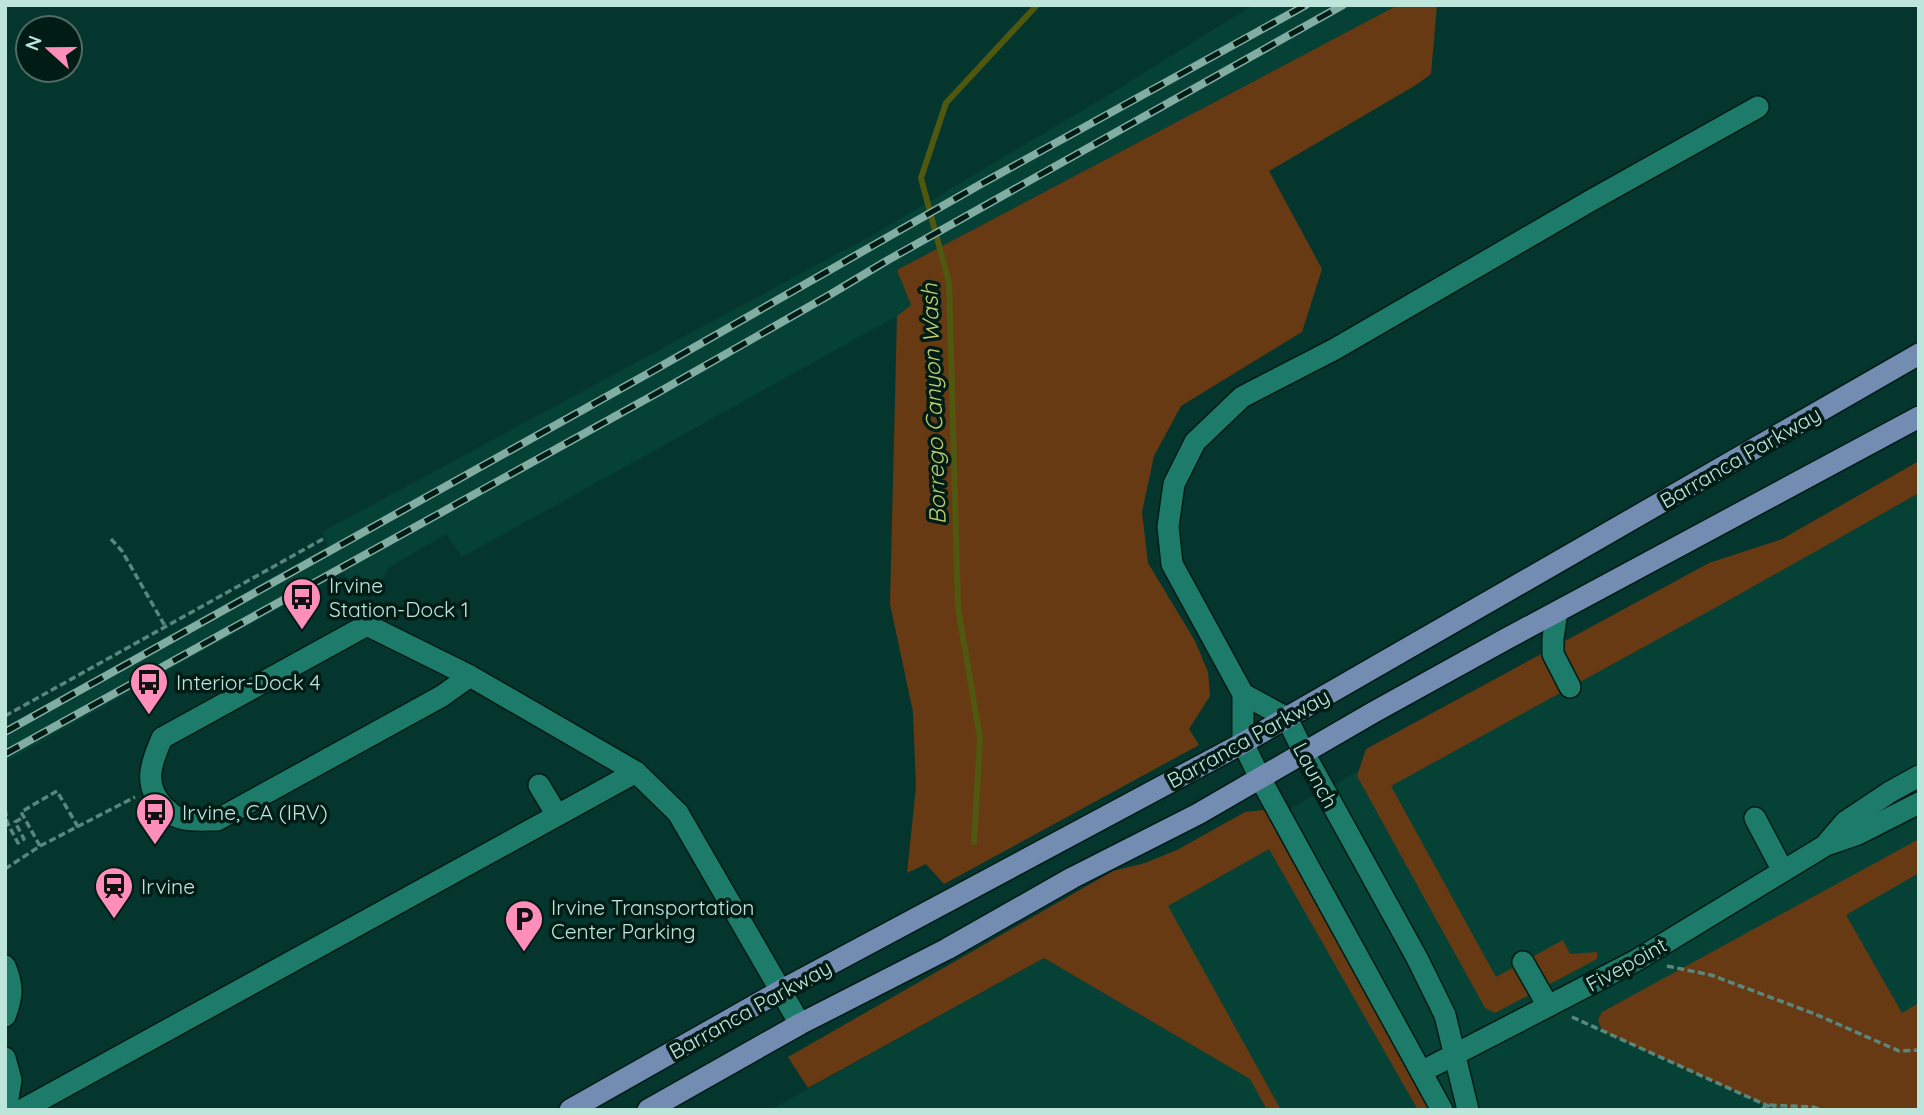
<svg xmlns="http://www.w3.org/2000/svg" width="1924" height="1115" font-family="Quicksand,sans-serif">
	<style>
		.built { fill: #064136 }
		.green { fill: #683a14 }
		.lines { fill: none; stroke-linecap: round; stroke-linejoin: round }
		.stream { stroke: #4f580e; stroke-width: 6 }
		.minor-casing { stroke: #011b15; stroke-width: 24 }
		.major-casing { stroke: #011b15; stroke-width: 24 }
		.path { stroke: #5a877d; stroke-width: 3.5; stroke-dasharray: 7 3.5; stroke-linecap: butt }
		.minor { stroke: #1d7b69; stroke-width: 21 }
		.major { stroke: #738cb1; stroke-width: 21 }
		.rail-casing { stroke: #82ada3; stroke-width: 8 }
		.rail { stroke: #011b15; stroke-width: 5; stroke-dasharray: 16; stroke-linecap: butt }
		.labels { text-anchor: middle; dominant-baseline: central; stroke-width: 7; stroke-linejoin: round; paint-order: stroke }
		.street-label { font-size: 21px; fill: #bde5da; stroke: #011b15 }
		.poi-label { font-size: 21px; fill: #bde5da; stroke: #011b15; text-anchor: start }
		.water-label { font-size: 23px; font-style: italic; fill: #c0ce6e; stroke: #011b15 }
	</style>
	<rect width="100%" height="100%" fill="#04362d"/>
	<g class="built">
		<path d="M1253,5H1398L897,270L911,305L897,316L462,557L446,534L390,567L375,590L350,596L347,590L353,587L344,572L5,762V727L328,546L322,532L876,233L1105,97Z"/>
		<path d="M1919,465V1110H770L1044,958L1249,1078L1148,886Z"/>
	</g>
	<g class="green">
		<path d="M1398,5H1437L1431,74L1416,85L1269,171L1322,269L1302,332L1181,406L1154,456L1142,512L1148,563L1195,641L1208,672L1210,696L1189,729L1199,745L944,884L926,864L907,873L916,787L913,712L890,604L897,316L911,305L897,270Z"/>
		<path d="M1919,461V493L1722,604L1391,786L1496,977L1563,940L1570,954L1597,952V959L1495,1013L1485,1008L1357,776L1366,749L1709,563L1782,539Z"/>
		<path d="M1263,810L1280,824L1431,1110H1418L1269,849L1168,906L1281,1110H1267L1250,1079L1044,958L808,1088L788,1057L1113,871L1145,863L1177,850L1245,812Z"/>
		<path d="M1919,839V873L1846,915L1902,1013L1919,1003V1110H1777L1602,1031L1598,1020L1602,1012Z"/>
	</g>
	<g class="lines">
		<path class="stream" d="M974,842L980,738L958,608L949,283L921,178L946,103L1037,5"/>
		<defs>
			<g id="minor">
				<path d="M1557,612L1553,638V654L1570,687"/>
				<path d="M470,676L442,696L217,820C203,820 186,822 173,815C170,813 168,810 165,808C142,786 151,763 162,738L367,625L470,676L636,772L678,813L800,1024"/>
				<path d="M1243,694L1287,718L1304,753L1417,958L1445,1015L1468,1110"/>
				<path d="M539,785L557,815"/>
				<path d="M1755,818L1783,871"/>
				<path d="M1827,843L1845,822L1890,792L1919,776"/>
				<path d="M1523,962L1548,1006"/>
				<path d="M5,966C13,985 13,996 5,1016"/>
				<path d="M5,1058L11,1080L6,1110"/>
				<path d="M1421,1072L1637,960L1826,845L1858,834L1919,803"/>
				<path d="M22,1110L636,772"/>
				<path d="M1442,1110L1260,778L1243,743V694L1172,564L1168,527L1174,484L1195,442L1242,397L1335,349L1590,201L1758,107"/>
			</g>
			<g id="major">
				<path d="M570,1110L782,990L1243,743L1919,354"/>
				<path d="M648,1110L800,1024L947,949L1072,878L1198,814L1374,712L1506,639L1919,417"/>
			</g>
		</defs>
		<use href="#minor" class="minor-casing"/>
		<use href="#major" class="major-casing"/>
		<g class="path">
			<path d="M111,539L122,551L165,626"/>
			<path d="M5,716L323,539"/>
			<path d="M5,809L7,822L18,843L24,839L15,822L24,817"/>
			<path d="M40,846L135,797"/>
			<path d="M5,869L40,846L21,812L57,791L78,827"/>
			<path d="M1667,966L1711,975L1815,1014L1899,1051L1919,1050"/>
			<path d="M1572,1017L1777,1110"/>
			<path d="M1761,1110L1767,1105L1813,1107L1821,1110"/>
		</g>
		<use href="#minor" class="minor"/>
		<use href="#major" class="major"/>
		<defs>
			<g id="rail">
				<path d="M5,732L649,373L981,184L1306,5"/>
				<path d="M5,754L659,392L826,297L888,260L1343,5"/>
			</g>
		</defs>
		<use href="#rail" class="rail-casing"/>
		<use href="#rail" class="rail"/>
	</g>
	<defs>
		<symbol id="bus-pin" viewBox="-11 -11 22 30"><path d="M0 17L-7.5 6A9.5 9.5 0 1 1 7.5 6Z" fill="#ff8eba" stroke="#011b15"/><path d="M-5-6H5V4H4V6H2V4H-2V6H-4V4H-5ZM-3.5-4V0h7V-4ZM-3.5 1.2v1.5H-2V1.2ZM2 1.2v1.5H3.5V1.2Z" fill="#111"/></symbol>
		<symbol id="station-pin" viewBox="-11 -11 22 30"><path d="M0 17L-7.5 6A9.5 9.5 0 1 1 7.5 6Z" fill="#ff8eba" stroke="#011b15"/><path d="M-3-6H3Q5-6 5-4V2Q5 4 3 4L4.5 6H3L1.5 4h-3L-3 6H-4.5L-3 4Q-5 4-5 2V-4Q-5-6-3-6ZM-3.5-4v3h7v-3ZM-3.5 1v1.5H-2V1ZM2 1v1.5H3.5V1Z" fill="#111"/></symbol>
		<symbol id="parking-pin" viewBox="-11 -11 22 30"><path d="M0 17L-7.5 6A9.5 9.5 0 1 1 7.5 6Z" fill="#ff8eba" stroke="#011b15"/><path d="M-3.5-5.5H1a3.5 3.5 0 0 1 0 7H-1V5.5H-3.5ZM-1-3.4V-.6H.8a1.4 1.4 0 0 0 0-2.8Z" fill="#111"/></symbol>
	</defs>
	<g fill-rule="evenodd">
		<use href="#bus-pin" x="280" y="575" width="44" height="60"/>
		<use href="#bus-pin" x="127" y="660" width="44" height="60"/>
		<use href="#bus-pin" x="133" y="790" width="44" height="60"/>
		<use href="#station-pin" x="92" y="864" width="44" height="60"/>
		<use href="#parking-pin" x="502" y="897" width="44" height="60"/>
	</g>
	<g class="labels">
		<g class="street-label">
			<text transform="translate(1740 457) rotate(-30)">Barranca Parkway</text>
			<text transform="translate(1248 738) rotate(-29)">Barranca Parkway</text>
			<text transform="translate(1316 775) rotate(62)">Launch</text>
			<text transform="translate(1626 964) rotate(-29)">Fivepoint</text>
			<text transform="translate(750 1009) rotate(-29)">Barranca Parkway</text>
		</g>
		<g class="poi-label">
			<text x="329" y="585">Irvine<tspan x="329" dy="24">Station-Dock 1</tspan></text>
			<text x="176" y="682">Interior-Dock 4</text>
			<text x="182" y="812">Irvine, CA (IRV)</text>
			<text x="141" y="886">Irvine</text>
			<text x="551" y="907">Irvine Transportation<tspan x="551" dy="24">Center Parking</tspan></text>
		</g>
		<g class="water-label">
			<text transform="translate(933 404) rotate(-92)">Borrego Canyon Wash</text>
		</g>
	</g>
	<rect width="1924" height="1115" fill="none" stroke="#bde5da" stroke-width="14"/>
	<g transform="translate(49 49) rotate(291)"><circle r="33" fill="#011b15" stroke="#4c6c64" stroke-width="2"/>
	<path d="M0-5L12 26L0 18L-12 26Z" fill="#ff8eba"/>
	<text y="-10" font-size="19" font-weight="bold" text-anchor="middle" fill="#bde5da">N</text>
	</g>
</svg>
